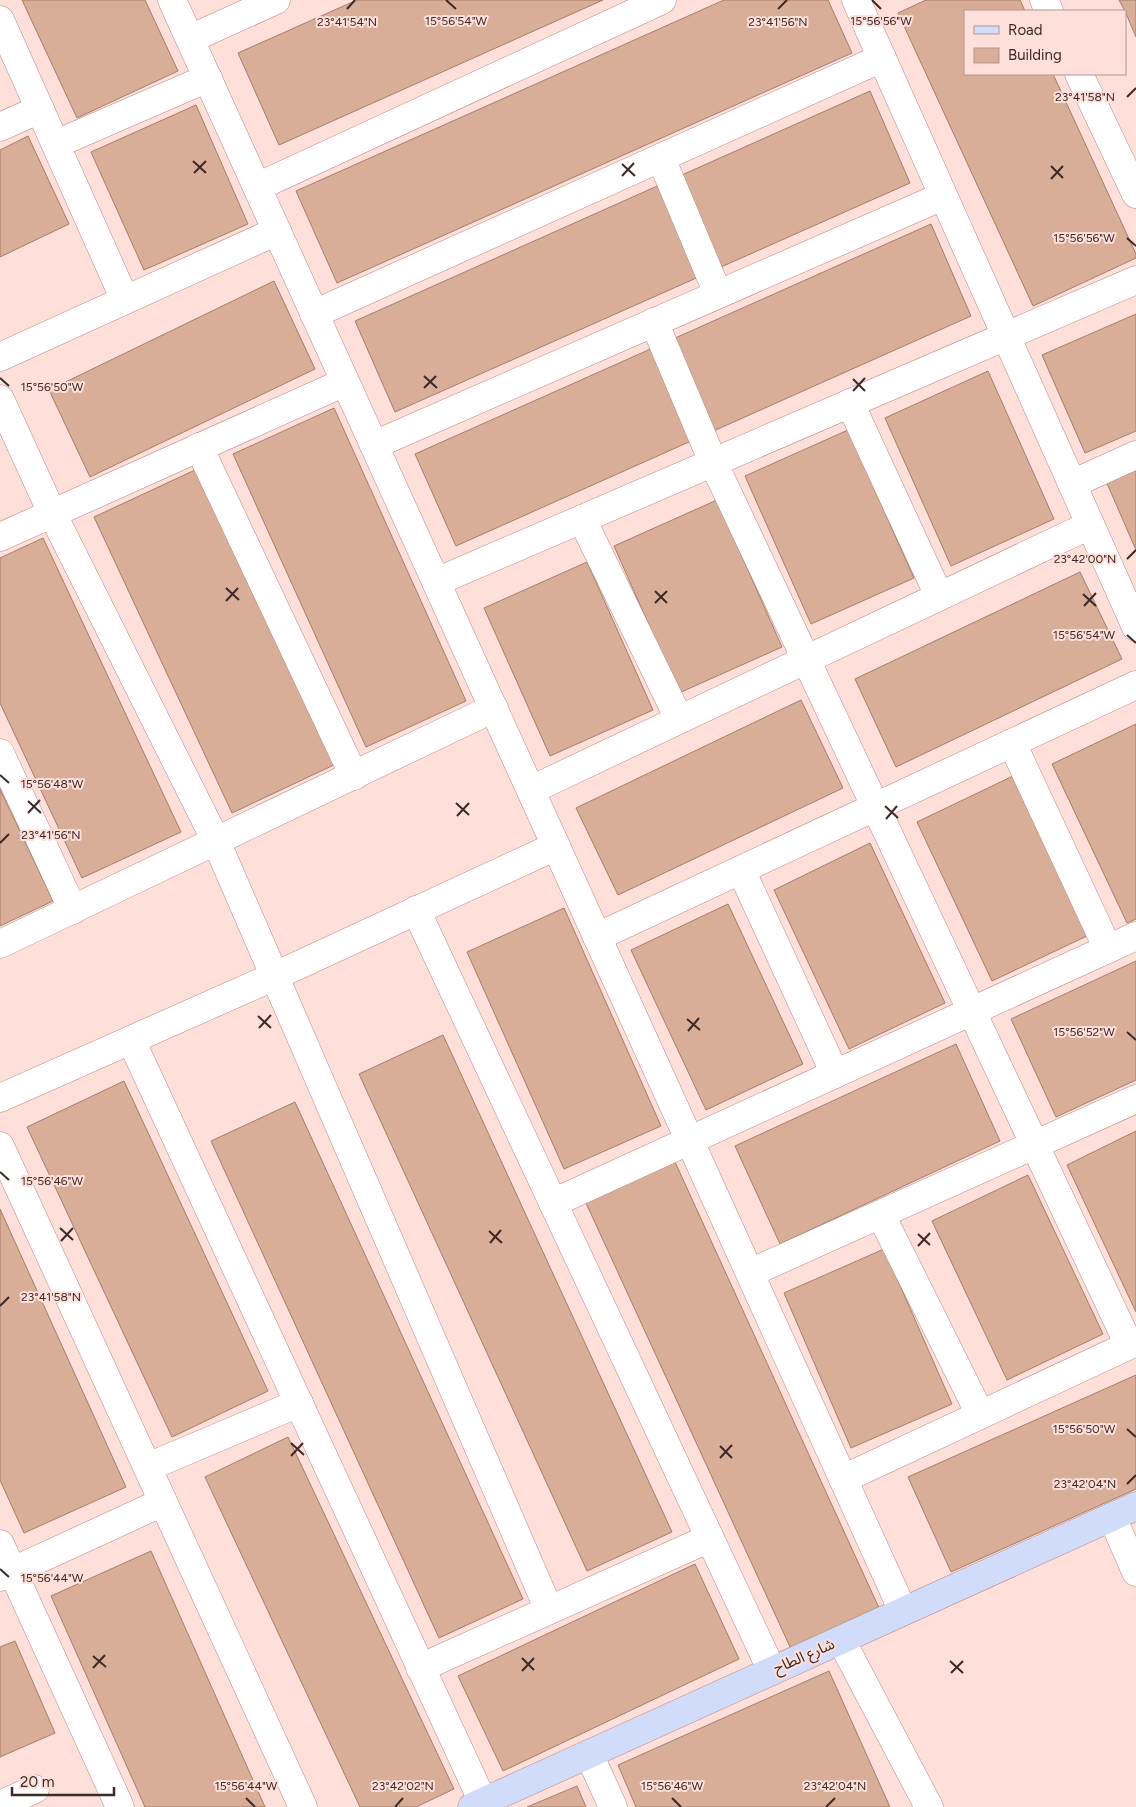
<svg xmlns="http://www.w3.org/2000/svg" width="1136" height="1807" font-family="Figtree,'Noto Sans Arabic',sans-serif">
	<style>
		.building { fill: #d9ae98; stroke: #a57d68 }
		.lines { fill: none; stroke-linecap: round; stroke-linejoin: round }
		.street-casing { stroke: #b88982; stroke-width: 29 }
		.secondary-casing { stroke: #b88982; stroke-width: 29 }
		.street { stroke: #fff; stroke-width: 28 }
		.secondary { stroke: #d1dbfa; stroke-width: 28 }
		.ticks { fill: none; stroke: #3d2926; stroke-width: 2 }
		.labels { text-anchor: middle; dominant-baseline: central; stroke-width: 4; stroke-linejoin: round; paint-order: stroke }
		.street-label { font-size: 15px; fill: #3d2926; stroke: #fedfda }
		.ticks-label { font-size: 12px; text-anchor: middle; fill: #3d2926; stroke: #fedfda; stroke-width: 4; stroke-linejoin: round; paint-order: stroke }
	</style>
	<rect width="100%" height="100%" fill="#fedfda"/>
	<g class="building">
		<path d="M22,0H145L178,71L77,118Z"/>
		<path d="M357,0H603L279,145L238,53Z"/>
		<path d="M724,0H828L852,53L337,283L296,191Z"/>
		<path d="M926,0H1020L1025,11H965V74H1053L1136,254V258L1033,306L898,13Z"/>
		<path d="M1119,0H1136V37L1125,11Z"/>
		<path d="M870,91L910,183L395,412L355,321Z"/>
		<path d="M196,105L248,224L144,270L91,152Z"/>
		<path d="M28,136L69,224L0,257V150Z"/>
		<path d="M931,224L971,316L456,546L415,454Z"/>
		<path d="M274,281L315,369L90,477L49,390Z"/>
		<path d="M1136,314V431L1085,453L1042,355Z"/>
		<path d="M988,371L1054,519L951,566L885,418Z"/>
		<path d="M334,408L466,701L366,747L233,454Z"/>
		<path d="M848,430L914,578L811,624L745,476Z"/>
		<path d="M1136,468V550L1106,481Z"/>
		<path d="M195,470L336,764L232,813L94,517Z"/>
		<path d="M717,500L782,647L679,693L614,546Z"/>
		<path d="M43,538L181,832L82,878L0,703V558Z"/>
		<path d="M587,562L653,710L550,756L484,608Z"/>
		<path d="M1080,572L1122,659L896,767L855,679Z"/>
		<path d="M801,700L843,788L618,895L576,808Z"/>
		<path d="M1136,724V919L1127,923L1052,764Z"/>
		<path d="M1013,776L1089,935L992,981L917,822Z"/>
		<path d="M0,789L53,901L0,926Z"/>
		<path d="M870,843L945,1003L849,1049L774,890Z"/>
		<path d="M728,904L803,1064L706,1110L631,950Z"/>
		<path d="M564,908L661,1126L564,1169L467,952Z"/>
		<path d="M1136,961V1080L1056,1117L1011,1019Z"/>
		<path d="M443,1035L672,1532L587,1571L359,1074Z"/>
		<path d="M956,1044L1000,1141L780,1244L735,1146Z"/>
		<path d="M124,1081L268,1391L172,1437L27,1127Z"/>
		<path d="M295,1102L523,1599L439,1638L211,1141Z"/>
		<path d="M1136,1131V1312L1067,1165Z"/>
		<path d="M675,1162L879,1608L791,1649L586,1203Z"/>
		<path d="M1028,1175L1103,1334L1007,1380L932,1221Z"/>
		<path d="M0,1209L126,1487L24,1533L0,1480Z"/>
		<path d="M884,1249L952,1404L851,1448L784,1293Z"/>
		<path d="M1136,1375V1489L951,1572L908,1477Z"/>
		<path d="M288,1437L454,1789L416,1807H360L205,1477Z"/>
		<path d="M151,1551L265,1807H145L51,1596Z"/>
		<path d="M695,1564L739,1659L503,1771L458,1676Z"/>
		<path d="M15,1641L55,1733L0,1757V1647Z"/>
		<path d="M829,1671L890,1807H636L618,1765Z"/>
		<path d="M577,1786L586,1807H527Z"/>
	</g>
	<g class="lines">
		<defs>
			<g id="street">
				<path d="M172,0L903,1611"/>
				<path d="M856,0L1136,627"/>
				<path d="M1044,0L1049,11"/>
				<path d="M0,20L125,300"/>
				<path d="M190,39L276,0"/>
				<path d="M1079,74L1136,194"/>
				<path d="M0,127L40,109"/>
				<path d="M56,144L208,78"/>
				<path d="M661,158L718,294"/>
				<path d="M257,187L662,0"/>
				<path d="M314,314L882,58"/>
				<path d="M654,322L713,462L1129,1345"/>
				<path d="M0,357L277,231"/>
				<path d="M0,399L52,513L216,841L549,1610"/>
				<path d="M850,403L939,596"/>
				<path d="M374,445L943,196"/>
				<path d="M199,447L354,776"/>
				<path d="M1072,484L1136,455"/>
				<path d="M582,519L679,719"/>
				<path d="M0,537L345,382"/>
				<path d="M436,582L1136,280"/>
				<path d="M1012,743L1108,949"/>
				<path d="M0,753L73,910"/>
				<path d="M531,790L1090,525"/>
				<path d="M741,870L835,1074"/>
				<path d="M416,910L772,1671"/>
				<path d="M597,937L1136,685"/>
				<path d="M0,944L494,708"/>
				<path d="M131,1040L483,1802"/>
				<path d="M0,1098L275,976L556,846"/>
				<path d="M0,1146L303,1807"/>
				<path d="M553,1203L1136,936"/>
				<path d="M881,1215L980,1414"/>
				<path d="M750,1273L1136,1099"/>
				<path d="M148,1467L299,1403"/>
				<path d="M843,1479L1136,1342"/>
				<path d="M1112,1517L1136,1572"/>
				<path d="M0,1544L120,1807"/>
				<path d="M0,1577L163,1502"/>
				<path d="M841,1640L929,1807"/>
				<path d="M420,1668L710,1538"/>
				<path d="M589,1754L613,1807"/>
				<path d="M0,1805L35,1789"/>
			</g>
			<path id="secondary" d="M472,1807L1136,1506"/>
		</defs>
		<use href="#street" class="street-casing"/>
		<use href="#secondary" class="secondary-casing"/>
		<use href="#street" class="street"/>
		<use href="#secondary" class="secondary"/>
	</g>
	<path class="ticks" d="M446,0L456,9M872,0L881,9M347,9L355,0M778,9L787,0M1127,97L1136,88M193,161L206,173M622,164L635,176M1051,166L1063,178M194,173L206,161M622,176L634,163M1051,179L1063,166M1127,238L1136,246M424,376L437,388M0,378L9,386M853,379L865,391M424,388L436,376M853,391L865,378M1127,559L1136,550M226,588L239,600M655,591L667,603M1083,594L1096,606M226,601L238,588M655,603L667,591M1084,606L1096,593M1127,635L1136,643M0,775L9,783M28,801L41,813M456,803L469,815M885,806L898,818M28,813L40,800M457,816L469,803M886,819L897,806M0,843L9,834M258,1016L271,1028M687,1019L700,1030M259,1028L271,1015M688,1031L699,1018M1127,1032L1136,1040M0,1172L9,1180M60,1228L73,1240M489,1231L502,1243M918,1234L930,1245M61,1241L73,1228M490,1243L501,1230M918,1246L930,1233M0,1306L9,1297M1127,1429L1136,1437M291,1443L304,1455M720,1446L732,1458M291,1456L303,1443M720,1458L732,1445M1127,1484L1136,1475M0,1569L9,1577M93,1656L106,1667M522,1658L534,1670M950,1661L963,1673M93,1668L105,1655M522,1671L534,1658M951,1673L963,1661M246,1798L255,1807M672,1798L681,1807M395,1807L403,1798M826,1807L835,1798"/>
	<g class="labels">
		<g class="street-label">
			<text transform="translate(804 1656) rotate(-24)">شارع الطاح</text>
		</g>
	</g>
	<g class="ticks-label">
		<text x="881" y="25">15°56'56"W</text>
		<text x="456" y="25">15°56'54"W</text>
		<text x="347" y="26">23°41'54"N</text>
		<text x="778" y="26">23°41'56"N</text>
		<text x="1085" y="101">23°41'58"N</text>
		<text x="1084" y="242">15°56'56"W</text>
		<text x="52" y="391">15°56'50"W</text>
		<text x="1085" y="563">23°42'00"N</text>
		<text x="1084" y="639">15°56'54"W</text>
		<text x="52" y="788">15°56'48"W</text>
		<text x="51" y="839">23°41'56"N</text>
		<text x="1084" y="1036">15°56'52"W</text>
		<text x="52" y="1185">15°56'46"W</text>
		<text x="51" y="1301">23°41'58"N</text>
		<text x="1084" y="1433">15°56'50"W</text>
		<text x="1085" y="1488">23°42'04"N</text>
		<text x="52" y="1582">15°56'44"W</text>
		<text x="403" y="1790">23°42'02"N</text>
		<text x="835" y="1790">23°42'04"N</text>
		<text x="246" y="1790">15°56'44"W</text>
		<text x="672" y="1790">15°56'46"W</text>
	</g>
	<rect x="964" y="10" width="162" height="65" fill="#fedfda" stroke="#b19692"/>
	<rect x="974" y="26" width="25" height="8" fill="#d1dbfa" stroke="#b19692"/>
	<text x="1008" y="35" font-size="15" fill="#3d2926">Road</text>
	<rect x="974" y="48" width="25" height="15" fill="#d9ae98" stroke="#b19692"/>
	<text x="1008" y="60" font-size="15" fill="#3d2926">Building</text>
	<path d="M12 1787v8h102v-8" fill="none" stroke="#3d2926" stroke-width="2.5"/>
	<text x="20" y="1787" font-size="15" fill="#3d2926" stroke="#fedfda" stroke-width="4" paint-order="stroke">20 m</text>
</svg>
